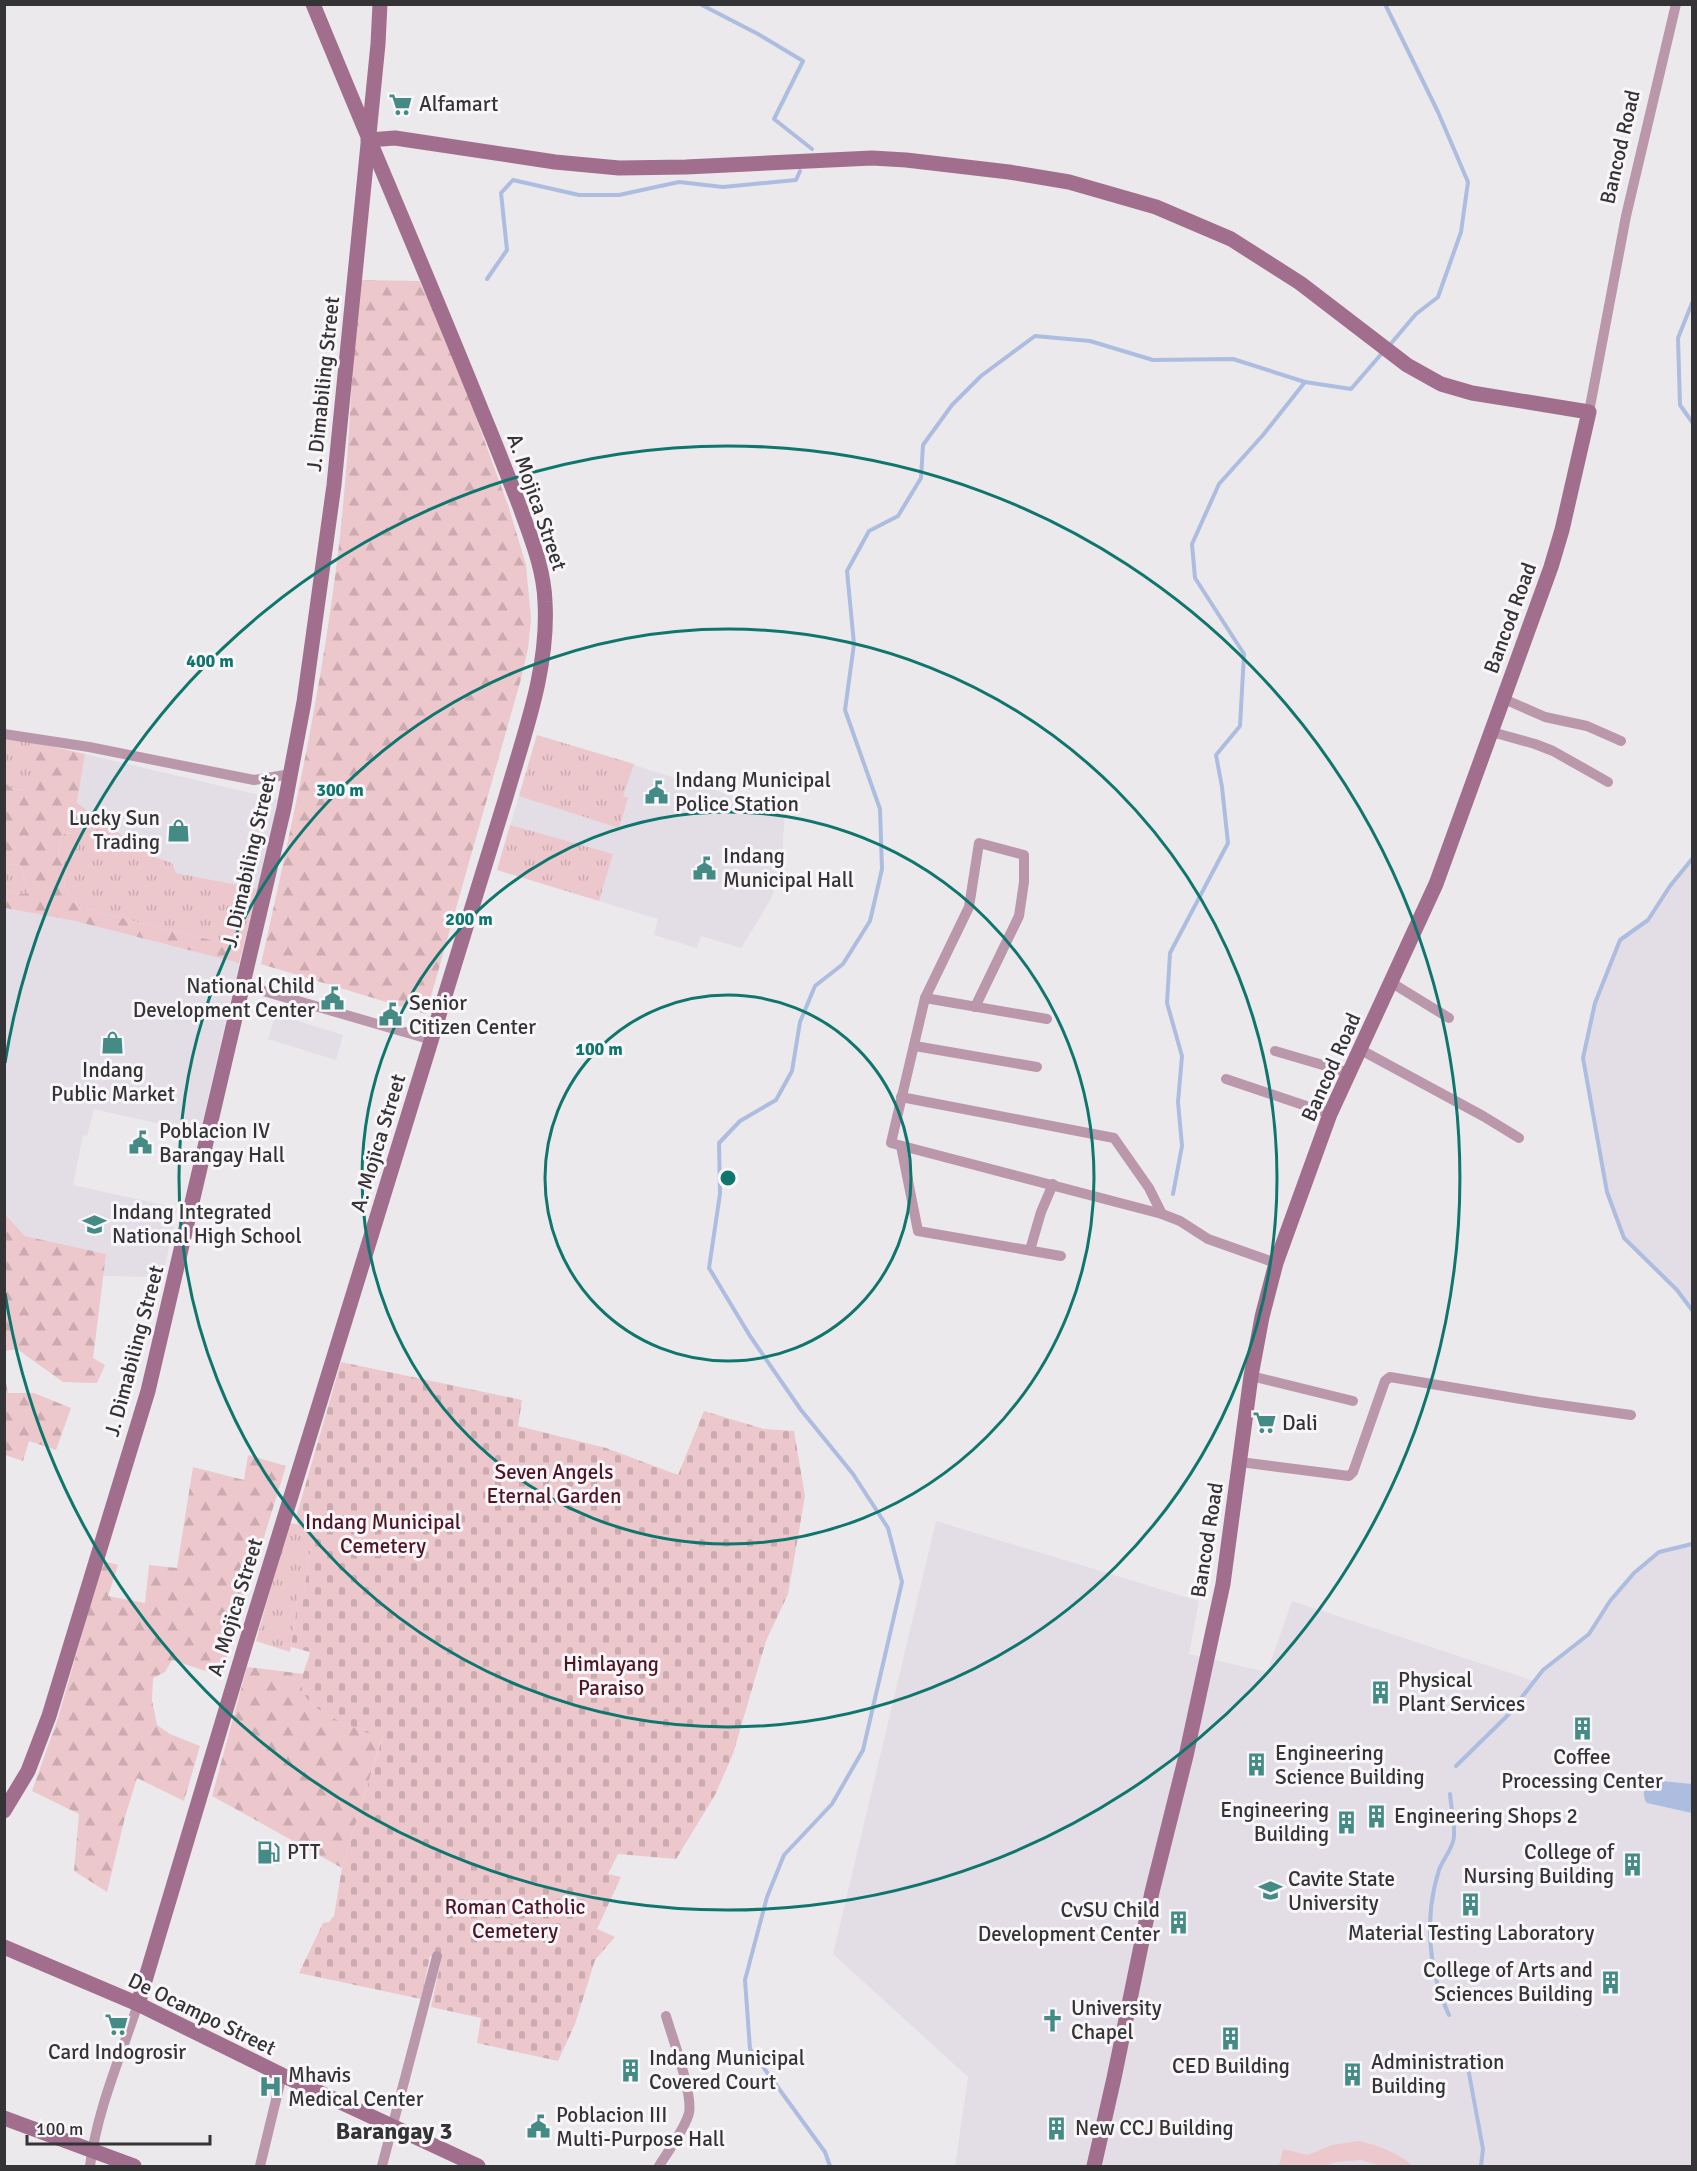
<svg xmlns="http://www.w3.org/2000/svg" width="1697" height="2171" font-family="Signika,sans-serif">
	<style>
		.built { fill: #e3dde6 }
		.grass { fill: url(#grass-tufts) }
		.forest { fill: url(#forest-firs) }
		.cemetery { fill: url(#cemetery-stones) }
		.park { fill: #ecc7cc }
		.water { fill: #acbde0 }
		.lines { fill: none; stroke-linecap: round; stroke-linejoin: round }
		.stream { stroke: #acbde0; stroke-width: 4 }
		.street { stroke: #bb97ac; stroke-width: 10 }
		.secondary { stroke: #a26e8e; stroke-width: 15 }
		.ring { fill: none; stroke: #0f766e; stroke-width: 3 }
		.labels { text-anchor: middle; dominant-baseline: central; stroke-width: 6; stroke-linejoin: round; paint-order: stroke }
		.poi-label { font-size: 21px; fill: #343335; stroke: #f9f6fa; text-anchor: start }
		.street-label { font-size: 21px; fill: #343335; stroke: #f9f6fa }
		.park-label { font-size: 21px; fill: #4e1624; stroke: #f9f6fa }
		.quarter-label { font-size: 24px; font-weight: bold; fill: #343335; stroke: #f9f6fa }
		.centre { fill: #0f766e; stroke: #f9f6fa; stroke-width: 3 }
		.ring-label { font-size: 18px; text-anchor: middle; font-weight: bold; fill: #0f766e; stroke: #f9f6fa; stroke-width: 6; stroke-linejoin: round; paint-order: stroke }
	</style>
	<defs>
		<pattern id="grass-tufts" width="24" height="20" patternUnits="userSpaceOnUse" patternTransform="scale(1.5)"><rect width="24" height="20" fill="#ecc7cc"/><path d="M3 7l-1-3M5 7V3M7 7l1-3M15 17l-1-3M17 17v-4M19 17l1-3" fill="none" stroke="#cbabb0"/></pattern>
		<pattern id="forest-firs" width="22" height="20" patternUnits="userSpaceOnUse" patternTransform="scale(1.5)"><rect width="22" height="20" fill="#ecc7cc"/><path d="M5 1l3.5 6h-7zM16 11l3.5 6h-7z" fill="#cbabb0"/></pattern>
		<pattern id="cemetery-stones" width="16" height="16" patternUnits="userSpaceOnUse" patternTransform="scale(1.5)"><rect width="16" height="16" fill="#ecc7cc"/><path d="M2 7V4a2 2 0 0 1 4 0v3zM10 15v-3a2 2 0 0 1 4 0v3z" fill="#cbabb0"/></pattern>
	</defs>
	<rect width="100%" height="100%" fill="#ece9ec"/>
	<g class="built">
		<path d="M537,735L785,812L781,872L770,901L741,948L701,936L697,948L654,935L658,919L497,870Z"/>
		<path d="M85,754L280,800L258,889L176,873L172,863L150,855L77,804Z"/>
		<path d="M1692,859V1310L1676,1290L1624,1238L1607,1192L1583,1058L1595,1003L1620,940L1648,920L1670,886Z"/>
		<path d="M4,908L75,921L239,963L200,1133L94,1109L87,1136L83,1135L73,1185L177,1208L163,1277L103,1276L106,1254L25,1236L5,1213Z"/>
		<path d="M276,1014L343,1035L336,1060L268,1039Z"/>
		<path d="M936,1521L1199,1601L1189,1654L1267,1672L1292,1601L1534,1681L1543,1670L1589,1634L1610,1601L1634,1573L1659,1552L1692,1544V2166H955L968,2077L833,1954Z"/>
	</g>
	<g class="grass">
		<path d="M537,735L634,764L623,796L628,798L619,828L519,796Z"/>
		<path d="M5,739L41,744L33,780L26,790L15,789L5,784Z"/>
		<path d="M92,814L150,855L172,863L176,873L258,889L243,948L105,914L74,903L64,887L66,868L58,853L62,834L74,833L86,828Z"/>
		<path d="M510,825L613,854L599,901L497,870Z"/>
		<path d="M4,862L8,864L21,865L28,893L21,894L5,891Z"/>
		<path d="M289,1523L314,1527L304,1593H299L290,1652L256,1641Z"/>
	</g>
	<g class="forest">
		<path d="M356,280L419,281L442,324L509,508L526,565L531,619L528,649L521,679L426,1014L261,964C294,816 327,667 342,516C350,438 353,359 356,280Z"/>
		<path d="M41,744L85,754L77,803L92,814L86,828L74,833L62,834L58,853L66,868L64,887L74,903L105,914L243,948L239,963L75,921L5,908V891L21,894L28,893L21,865L7,864L5,862V784L15,789L26,790C37,774 33,760 41,744Z"/>
		<path d="M4,1213L25,1236L106,1254L93,1358L105,1365L97,1383L63,1382L17,1349L5,1351Z"/>
		<path d="M5,1377L8,1393H34L71,1408L56,1450L29,1441L23,1461L5,1455Z"/>
		<path d="M248,1455L286,1466L221,1676L172,1660L165,1672L153,1678L152,1700L157,1725L170,1734L200,1746L184,1801L137,1778L125,1817L107,1892L74,1871L79,1814L32,1791L58,1718L103,1561L118,1565L108,1596L145,1603L149,1565L177,1568L193,1467L244,1480Z"/>
		<path d="M247,1667L304,1674C304,1678 301,1684 302,1688C306,1713 361,1729 382,1738L342,1868L212,1796Z"/>
	</g>
	<path class="cemetery" d="M341,1362L522,1400L518,1426L606,1448L678,1475L704,1411L764,1429L794,1431L805,1496L788,1594L766,1641L733,1754L715,1795L676,1859L618,1854L608,1874L621,1877L597,1929L615,1937L595,1960L575,2024L558,2061L477,2043L481,2018L431,2007L442,1956H430L421,1999L299,1973L323,1923L329,1922L334,1916L342,1868L382,1739C361,1729 306,1713 302,1688C300,1677 308,1662 310,1652L291,1647L299,1592H304L314,1527L297,1524V1514Z"/>
	<path class="park" d="M1359,2141C1380,2146 1397,2152 1413,2166H1382L1361,2160L1336,2162L1325,2166H1279L1283,2149L1308,2155L1332,2145Z"/>
	<path class="water" d="M1651,1780L1692,1784V1813L1647,1803C1641,1796 1644,1784 1651,1780Z"/>
	<g class="lines">
		<g class="stream">
			<path d="M700,4L758,34L803,61L774,119L812,149"/>
			<path d="M1385,4L1438,112L1468,182L1461,232L1438,297L1416,314L1388,347"/>
			<path d="M487,279L507,250L501,193L513,180L579,195H619L679,182L723,187L796,180L800,171"/>
			<path d="M1692,303L1678,338L1680,405L1692,422"/>
			<path d="M1692,859L1670,886L1648,920L1620,940L1595,1003L1583,1058L1607,1192L1624,1238L1677,1290L1692,1310"/>
			<path d="M1173,1194L1182,1146L1178,1102L1182,1056L1167,1003L1170,953L1228,843L1222,787L1216,755L1240,726L1244,654L1195,578L1192,544L1219,484L1263,435L1305,382"/>
			<path d="M1456,1766L1508,1715L1543,1670L1589,1634L1610,1601L1634,1573L1659,1552L1692,1544"/>
			<path d="M1449,2015C1428,1971 1424,1917 1439,1870C1443,1859 1454,1847 1454,1836C1455,1822 1451,1808 1450,1794"/>
			<path d="M1468,2068L1483,2149L1481,2166"/>
			<path d="M830,2166L825,2152L750,2049L745,1980L767,1897L784,1855L832,1804L863,1750L902,1582L888,1528L853,1474L801,1410L750,1336L709,1268L720,1194L719,1143L740,1121L776,1100L792,1071L800,1022L815,986L843,964L870,921L882,869L880,809L845,710L854,644L847,571L869,531L898,516L921,478L923,445L952,405L981,376L1035,336L1090,341L1153,360L1233,359L1305,382L1351,389L1383,352"/>
		</g>
		<g class="street">
			<path d="M1589,412L1626,216L1676,4"/>
			<path d="M1504,699L1545,717L1587,726L1621,741"/>
			<path d="M1492,732L1535,744L1553,751L1608,782"/>
			<path d="M4,734L89,747L254,780L291,774"/>
			<path d="M1392,983L1449,1018"/>
			<path d="M243,985L432,1040"/>
			<path d="M925,998L1047,1019"/>
			<path d="M975,1007L1019,916L1024,882V855L979,843L969,907L925,998L891,1143L1162,1214L1180,1221L1208,1239L1276,1263"/>
			<path d="M915,1046L1037,1067"/>
			<path d="M1361,1050L1483,1116L1519,1138"/>
			<path d="M1275,1051L1350,1073"/>
			<path d="M1226,1079L1330,1114"/>
			<path d="M901,1097L1114,1138L1149,1188L1162,1214"/>
			<path d="M901,1146L918,1231L1061,1256"/>
			<path d="M1030,1250L1041,1212L1053,1184"/>
			<path d="M1251,1376L1353,1401"/>
			<path d="M1240,1462L1349,1476L1353,1472L1385,1381L1390,1377L1539,1402L1631,1415"/>
			<path d="M90,2166C97,2110 120,2058 138,2004"/>
			<path d="M260,2166L282,2075"/>
			<path d="M382,2166L437,1956"/>
			<path d="M659,2166C668,2151 685,2129 689,2113C693,2093 672,2037 666,2016"/>
		</g>
		<g class="secondary">
			<path d="M368,140L395,138L555,162L619,168L686,167L872,158L906,160L1009,172L1069,182L1156,207L1231,239L1300,283L1407,365L1441,384L1472,393L1589,412L1562,530L1551,567L1436,884L1330,1114L1276,1263L1262,1317L1251,1376L1223,1584L1186,1756L1152,1892L1114,2078L1094,2166"/>
			<path d="M4,1811L28,1771L49,1716L148,1391L284,808L304,702L334,485L378,44L380,4"/>
			<path d="M4,1947L138,2004L282,2075L478,2166"/>
			<path d="M138,2004L245,1646L506,797C524,734 549,669 545,602C544,569 531,538 520,507C508,476 496,445 483,414C428,277 369,141 313,4"/>
			<path d="M4,2118L134,2166"/>
		</g>
	</g>
	<g class="ring">
		<circle cx="728" cy="1178" r="183"/>
		<circle cx="728" cy="1178" r="366"/>
		<circle cx="728" cy="1178" r="549"/>
		<path d="M5 1063A732 732 0 1 1 5 1293"/>
	</g>
	<defs>
		<symbol id="supermarket-bare" viewBox="-9 -9 18 18"><path d="M-6-5.5h2.5l.6 2H6L4.5 2H-2.5L-4.4-4H-6ZM-1.5 3.2a1.3 1.3 0 1 0 .1 0ZM3 3.2a1.3 1.3 0 1 0 .1 0Z" fill="#458b85" stroke="#f9f6fa" stroke-width="2.5" paint-order="stroke"/></symbol>
		<symbol id="civic-bare" viewBox="-9 -9 18 18"><path d="M-.6-6.5H3V-4.5H.6V-3L4-1V1h2V6H-6V1h2V-1L-.6-3ZM-1.2 2.5V6h2.4V2.5Z" fill="#458b85" stroke="#f9f6fa" stroke-width="2.5" paint-order="stroke"/></symbol>
		<symbol id="shop-bare" viewBox="-9 -9 18 18"><path d="M-5-2.5h2.3a2.7 3.5 0 0 1 5.4 0H5L5.5 6h-11ZM-1.5-2.5h3a1.5 2.3 0 0 0-3 0Z" fill="#458b85" stroke="#f9f6fa" stroke-width="2.5" paint-order="stroke"/></symbol>
		<symbol id="school-bare" viewBox="-9 -9 18 18"><path d="M0-5L7-2L0 1L-7-2ZM-4 1L0 2.5L4 1V4Q0 6-4 4Z" fill="#458b85" stroke="#f9f6fa" stroke-width="2.5" paint-order="stroke"/></symbol>
		<symbol id="building-bare" viewBox="-9 -9 18 18"><path d="M-4-6H4V6H1V3H-1V6H-4ZM-2.5-4.3h1.7v1.8h-1.7ZM.8-4.3h1.7v1.8H.8ZM-2.5-1h1.7V.8h-1.7ZM.8-1h1.7V.8H.8Z" fill="#458b85" stroke="#f9f6fa" stroke-width="2.5" paint-order="stroke"/></symbol>
		<symbol id="fuel-bare" viewBox="-9 -9 18 18"><path d="M-5.5-6h7V0h2V4h1.3V-2.5L3-4.5l.8-.8L6-3V5H2.5V1h-1V6h-7ZM-4.2-4.7v3.2H.2V-4.7Z" fill="#458b85" stroke="#f9f6fa" stroke-width="2.5" paint-order="stroke"/></symbol>
		<symbol id="university-bare" viewBox="-9 -9 18 18"><path d="M0-5L7-2L0 1L-7-2ZM-4 1L0 2.5L4 1V4Q0 6-4 4Z" fill="#458b85" stroke="#f9f6fa" stroke-width="2.5" paint-order="stroke"/></symbol>
		<symbol id="church-bare" viewBox="-9 -9 18 18"><path d="M-1.2-6h2.4v3.5h3.3v2.4h-3.3V6h-2.4V-.1h-3.3v-2.4h3.3Z" fill="#458b85" stroke="#f9f6fa" stroke-width="2.5" paint-order="stroke"/></symbol>
		<symbol id="hospital-bare" viewBox="-9 -9 18 18"><path d="M-5-5h3v3.5h4V-5h3V5h-3V1.5h-4V5h-3Z" fill="#458b85" stroke="#f9f6fa" stroke-width="2.5" paint-order="stroke"/></symbol>
	</defs>
	<g fill-rule="evenodd">
		<use href="#supermarket-bare" x="384" y="88" width="33" height="33"/>
		<use href="#civic-bare" x="640" y="776" width="33" height="33"/>
		<use href="#shop-bare" x="162" y="814" width="33" height="33"/>
		<use href="#civic-bare" x="688" y="852" width="33" height="33"/>
		<use href="#civic-bare" x="316" y="982" width="33" height="33"/>
		<use href="#civic-bare" x="374" y="998" width="33" height="33"/>
		<use href="#shop-bare" x="96" y="1026" width="33" height="33"/>
		<use href="#civic-bare" x="124" y="1126" width="33" height="33"/>
		<use href="#school-bare" x="78" y="1208" width="33" height="33"/>
		<use href="#supermarket-bare" x="1248" y="1406" width="33" height="33"/>
		<use href="#building-bare" x="1364" y="1676" width="33" height="33"/>
		<use href="#building-bare" x="1566" y="1712" width="33" height="33"/>
		<use href="#building-bare" x="1240" y="1748" width="33" height="33"/>
		<use href="#building-bare" x="1360" y="1800" width="33" height="33"/>
		<use href="#building-bare" x="1330" y="1806" width="33" height="33"/>
		<use href="#fuel-bare" x="252" y="1836" width="33" height="33"/>
		<use href="#building-bare" x="1616" y="1848" width="33" height="33"/>
		<use href="#university-bare" x="1254" y="1874" width="33" height="33"/>
		<use href="#building-bare" x="1454" y="1888" width="33" height="33"/>
		<use href="#building-bare" x="1162" y="1906" width="33" height="33"/>
		<use href="#building-bare" x="1594" y="1966" width="33" height="33"/>
		<use href="#church-bare" x="1036" y="2004" width="33" height="33"/>
		<use href="#supermarket-bare" x="100" y="2008" width="33" height="33"/>
		<use href="#building-bare" x="1214" y="2022" width="33" height="33"/>
		<use href="#building-bare" x="614" y="2054" width="33" height="33"/>
		<use href="#building-bare" x="1336" y="2058" width="33" height="33"/>
		<use href="#hospital-bare" x="254" y="2070" width="33" height="33"/>
		<use href="#civic-bare" x="522" y="2110" width="33" height="33"/>
		<use href="#building-bare" x="1040" y="2112" width="33" height="33"/>
	</g>
	<g class="labels">
		<g class="poi-label">
			<text x="419" y="104">Alfamart</text>
			<text x="675" y="780">Indang Municipal<tspan x="675" dy="24">Police Station</tspan></text>
			<text x="160" y="818" text-anchor="end">Lucky Sun<tspan x="160" dy="24">Trading</tspan></text>
			<text x="723" y="856">Indang<tspan x="723" dy="24">Municipal Hall</tspan></text>
			<text x="315" y="986" text-anchor="end">National Child<tspan x="315" dy="24">Development Center</tspan></text>
			<text x="409" y="1003">Senior<tspan x="409" dy="24">Citizen Center</tspan></text>
			<text x="113" y="1070" text-anchor="middle">Indang<tspan x="113" dy="24">Public Market</tspan></text>
			<text x="159" y="1131">Poblacion IV<tspan x="159" dy="24">Barangay Hall</tspan></text>
			<text x="112" y="1212">Indang Integrated<tspan x="112" dy="24">National High School</tspan></text>
			<text x="1282" y="1423">Dali</text>
			<text x="1398" y="1680">Physical<tspan x="1398" dy="24">Plant Services</tspan></text>
			<text x="1275" y="1753">Engineering<tspan x="1275" dy="24">Science Building</tspan></text>
			<text x="1582" y="1757" text-anchor="middle">Coffee<tspan x="1582" dy="24">Processing Center</tspan></text>
			<text x="1329" y="1810" text-anchor="end">Engineering<tspan x="1329" dy="24">Building</tspan></text>
			<text x="1394" y="1816">Engineering Shops 2</text>
			<text x="287" y="1852">PTT</text>
			<text x="1614" y="1852" text-anchor="end">College of<tspan x="1614" dy="24">Nursing Building</tspan></text>
			<text x="1288" y="1879">Cavite State<tspan x="1288" dy="24">University</tspan></text>
			<text x="1160" y="1910" text-anchor="end">CvSU Child<tspan x="1160" dy="24">Development Center</tspan></text>
			<text x="1471" y="1933" text-anchor="middle">Material Testing Laboratory</text>
			<text x="1593" y="1970" text-anchor="end">College of Arts and<tspan x="1593" dy="24">Sciences Building</tspan></text>
			<text x="1071" y="2008">University<tspan x="1071" dy="24">Chapel</tspan></text>
			<text x="117" y="2052" text-anchor="middle">Card Indogrosir</text>
			<text x="649" y="2058">Indang Municipal<tspan x="649" dy="24">Covered Court</tspan></text>
			<text x="1371" y="2062">Administration<tspan x="1371" dy="24">Building</tspan></text>
			<text x="1231" y="2066" text-anchor="middle">CED Building</text>
			<text x="288" y="2075">Mhavis<tspan x="288" dy="24">Medical Center</tspan></text>
			<text x="556" y="2115">Poblacion III<tspan x="556" dy="24">Multi-Purpose Hall</tspan></text>
			<text x="1075" y="2128">New CCJ Building</text>
		</g>
		<g class="street-label">
			<text transform="translate(1620 147) rotate(-77)">Bancod Road</text>
			<text transform="translate(323 384) rotate(-84)">J. Dimabiling Street</text>
			<text transform="translate(537 502) rotate(71)">A. Mojica Street</text>
			<text transform="translate(1510 618) rotate(-70)">Bancod Road</text>
			<text transform="translate(249 861) rotate(-77)">J. Dimabiling Street</text>
			<text transform="translate(1331 1067) rotate(-66)">Bancod Road</text>
			<text transform="translate(378 1143) rotate(-73)">A. Mojica Street</text>
			<text transform="translate(134 1351) rotate(-75)">J. Dimabiling Street</text>
			<text transform="translate(1207 1540) rotate(-81)">Bancod Road</text>
			<text transform="translate(235 1607) rotate(-73)">A. Mojica Street</text>
			<text transform="translate(202 2014) rotate(26)">De Ocampo Street</text>
		</g>
		<g class="park-label">
			<text x="554" y="1472">Seven Angels<tspan x="554" dy="24">Eternal Garden</tspan></text>
			<text x="383" y="1522">Indang Municipal<tspan x="383" dy="24">Cemetery</tspan></text>
			<text x="611" y="1664">Himlayang<tspan x="611" dy="24">Paraiso</tspan></text>
			<text x="515" y="1907">Roman Catholic<tspan x="515" dy="24">Cemetery</tspan></text>
		</g>
		<g class="quarter-label">
			<text x="394" y="2131">Barangay 3</text>
		</g>
	</g>
	<circle cx="728" cy="1178" r="9" class="centre"/>
	<g class="ring-label">
		<text x="210" y="667">400 m</text>
		<text x="340" y="796">300 m</text>
		<text x="469" y="925">200 m</text>
		<text x="599" y="1055">100 m</text>
	</g>
	<rect width="1697" height="2171" fill="none" stroke="#343335" stroke-width="12"/>
	<path d="M27 2135v9h183v-9" fill="none" stroke="#343335" stroke-width="3"/>
	<text x="36" y="2135" font-size="18" fill="#343335" stroke="#f9f6fa" stroke-width="4.5" paint-order="stroke">100 m</text>
</svg>
